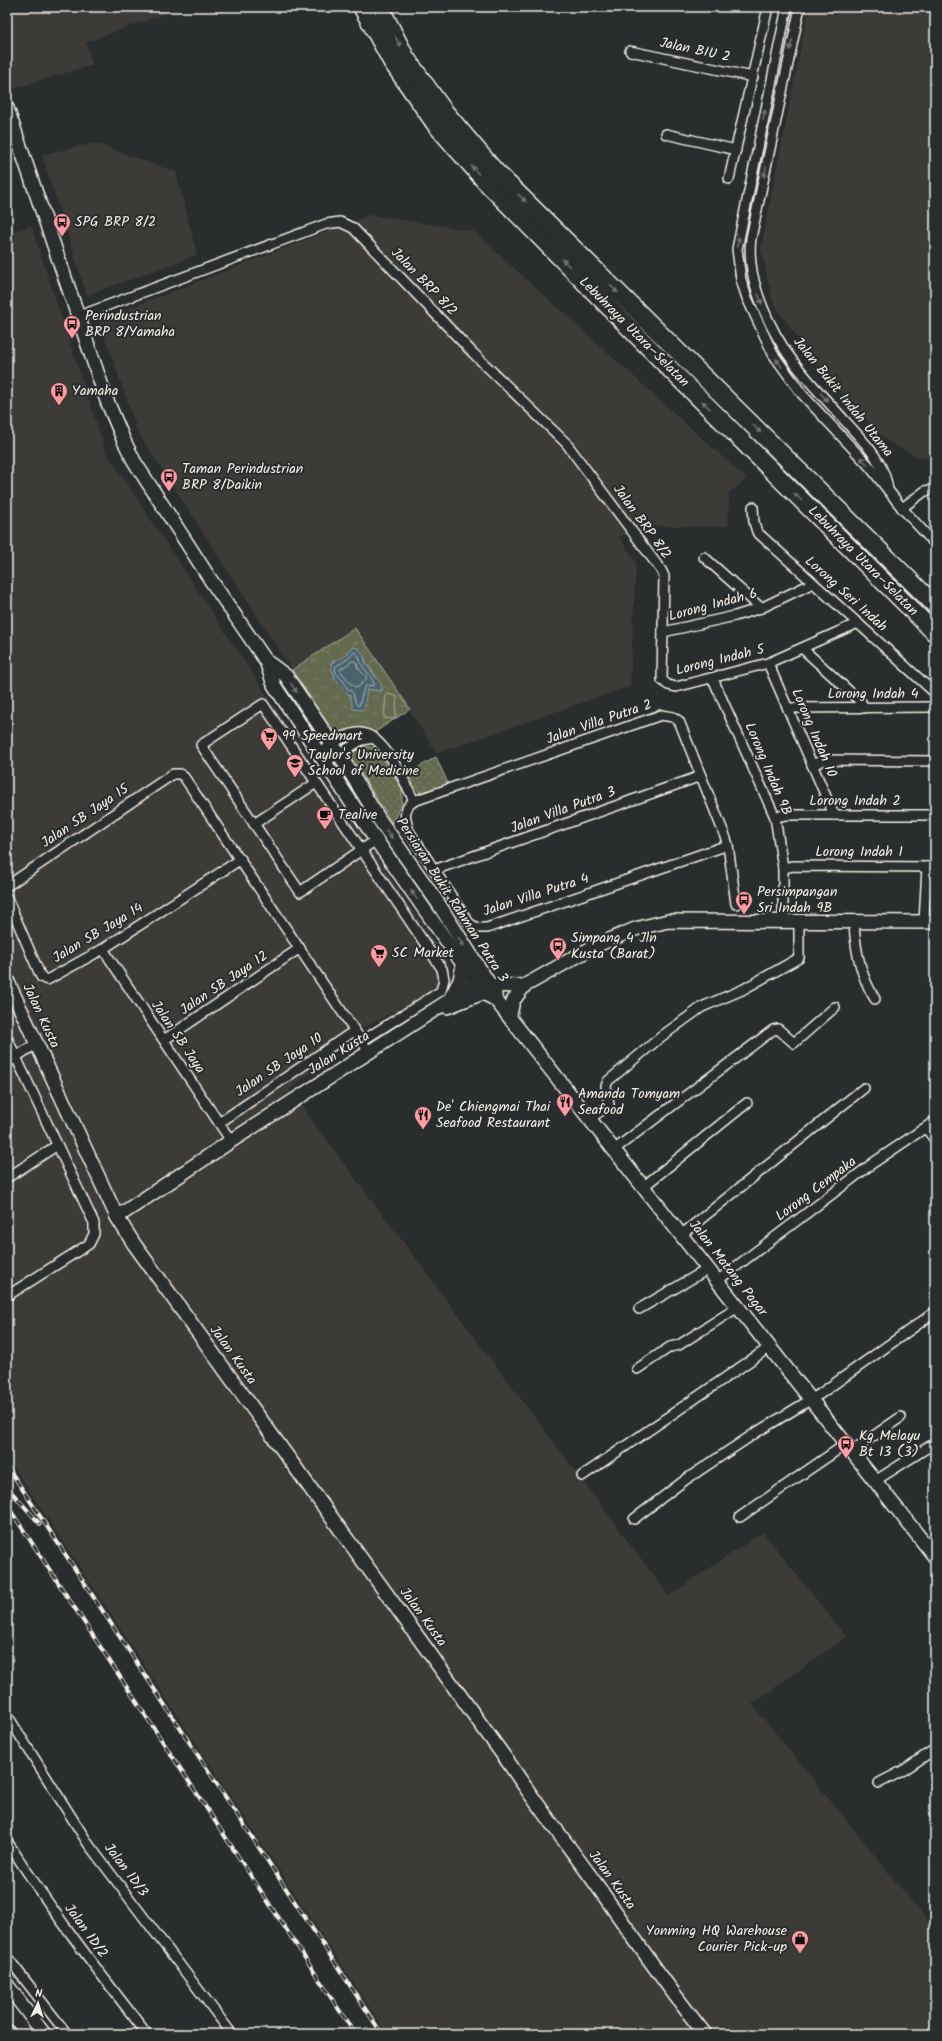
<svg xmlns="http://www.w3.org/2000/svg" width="942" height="2041" font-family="Kalam,sans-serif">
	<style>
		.built { fill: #3e3b39 }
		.grass { fill: url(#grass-dots); stroke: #acae9c }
		.park { fill: url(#park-crowns); stroke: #acae9c; fill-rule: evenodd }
		.pitch { fill: #646a50; stroke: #acae9c }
		.water { fill: #48626d; stroke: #8d9b9e }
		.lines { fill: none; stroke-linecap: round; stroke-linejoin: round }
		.shore { stroke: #afb8b7; stroke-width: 1 }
		.street-casing { stroke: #f4f1e8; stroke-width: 12 }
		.secondary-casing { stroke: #f4f1e8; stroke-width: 16 }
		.highway-casing { stroke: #f4f1e8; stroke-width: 20 }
		.street { stroke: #2a2d2e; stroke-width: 9 }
		.secondary { stroke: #2a2d2e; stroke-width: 13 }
		.highway { stroke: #2a2d2e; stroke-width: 17 }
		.rail-casing { stroke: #f4f1e8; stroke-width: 4 }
		.rail { stroke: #2a2d2e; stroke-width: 2.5; stroke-dasharray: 8; stroke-linecap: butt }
		.oneway { fill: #71726f }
		.labels { text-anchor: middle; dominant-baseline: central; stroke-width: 4; stroke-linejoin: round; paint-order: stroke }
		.street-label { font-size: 14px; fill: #f4f1e8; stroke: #2a2d2e }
		.poi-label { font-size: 14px; fill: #f4f1e8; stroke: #2a2d2e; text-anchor: start }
	</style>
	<defs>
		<pattern id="grass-dots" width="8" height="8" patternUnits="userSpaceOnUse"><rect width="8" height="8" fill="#646a50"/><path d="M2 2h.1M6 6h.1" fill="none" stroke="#7b8069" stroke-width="1.8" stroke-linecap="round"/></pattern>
		<pattern id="park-crowns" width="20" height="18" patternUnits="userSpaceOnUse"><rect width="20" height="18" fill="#646a50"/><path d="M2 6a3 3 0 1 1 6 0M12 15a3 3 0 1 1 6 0" fill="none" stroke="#7b8069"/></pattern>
	</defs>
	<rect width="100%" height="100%" fill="#2a2d2e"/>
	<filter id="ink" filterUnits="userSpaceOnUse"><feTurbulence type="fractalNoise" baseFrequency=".025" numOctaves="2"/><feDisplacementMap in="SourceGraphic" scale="8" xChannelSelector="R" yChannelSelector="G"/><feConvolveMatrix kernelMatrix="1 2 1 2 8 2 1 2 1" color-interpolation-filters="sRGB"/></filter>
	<g filter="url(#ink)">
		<g class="built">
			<path d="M7,7H184L86,42L92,65L11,89L7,78Z"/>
			<path d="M809,7H935V457L920,458L886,440L821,372L773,302L761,248Z"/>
			<path d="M94,143L176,172L197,255L87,295L42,155Z"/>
			<path d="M370,215L473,231L747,479L729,493L728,526H641L619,537L636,562L630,686L437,753L356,628L292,670L138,432L99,320Z"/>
			<path d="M31,226L106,452L268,697L449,964L451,981L363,1028L289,1090L669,1596L763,1532L846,1637L752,1704L935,1930V2034H387L7,1457V234Z"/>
		</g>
		<g class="grass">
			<path d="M363,746L376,748L402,789V803L392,823L352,759L353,753Z"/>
			<path d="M436,757L449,786L429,794L419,792L413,784L409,773Z"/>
		</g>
		<path class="park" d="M355,628L410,709L375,732L353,729L334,732L292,670ZM352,647L364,655C366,669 381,676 381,691L367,689L350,695C340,688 332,675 331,663L347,655Z"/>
		<path class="pitch" d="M386,694L397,696L395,719L384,718Z"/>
		<path class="water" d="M352,647L358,648L364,655L365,663L381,684L382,691L367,689L364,710L353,709L350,695C340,688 332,675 331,663L347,655Z"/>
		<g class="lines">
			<g class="shore">
				<path d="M355,652C361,656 359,660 362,665C365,671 371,675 374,684L373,686L367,685L364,688L359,706L356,704L353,693L347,688L344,682L336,673L335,667L349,658Z"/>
				<path d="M353,661L356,662L358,668L367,678L357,688L351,684L340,670Z"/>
			</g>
			<defs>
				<g id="street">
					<path d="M787,7L737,249L741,280L747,298L773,354L802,394L870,467L902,508L935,544"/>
					<path d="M800,7L751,238C746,274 764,316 783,347C800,374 825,398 846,422C864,442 885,462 888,490"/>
					<path d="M630,51L753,77"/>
					<path d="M666,134L736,150"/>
					<path d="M729,179L768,7"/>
					<path d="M79,316L326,224L340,222L353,228L473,353L566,443L661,570L664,576L662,680L668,685L676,687L768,663L858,623"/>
					<path d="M753,507L754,522L757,532L935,693"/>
					<path d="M902,508L925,491L935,489"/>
					<path d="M704,557L761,608"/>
					<path d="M663,632L735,616L761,608L813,583"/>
					<path d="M803,649L861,702L864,708"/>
					<path d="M768,663L834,815"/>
					<path d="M713,679L775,817L783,868V921"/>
					<path d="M788,708L935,707"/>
					<path d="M319,753C331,745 343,735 357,733C382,730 405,782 414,801"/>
					<path d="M325,762L362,740L374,738"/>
					<path d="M812,765L824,760L935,761"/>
					<path d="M775,817L785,815H935"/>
					<path d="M254,824L316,783"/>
					<path d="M728,845L487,928H477L469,923L409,831C405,818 402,809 414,801L661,715L673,717L679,721L725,836L728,845L736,904"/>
					<path d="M783,868L793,866L935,867"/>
					<path d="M434,870L701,776"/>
					<path d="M7,886L173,774H180L184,777L365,1046"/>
					<path d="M7,898L41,977L47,980L103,949L241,859"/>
					<path d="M854,922C855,948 861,977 875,999"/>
					<path d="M924,922L927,867"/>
					<path d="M103,949L231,1141"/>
					<path d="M7,1038L94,1223V1234L89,1244L7,1296"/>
					<path d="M164,1040L300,948"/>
					<path d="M362,1041L441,991L444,979L442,969C382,881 323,792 263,704L201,745L300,892L376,840"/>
					<path d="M7,1063L37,1043"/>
					<path d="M591,1118L609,1105L606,1086L608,1081L662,1036L702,1007L742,990L799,958V921"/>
					<path d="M219,1123L354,1031"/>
					<path d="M926,1128L935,1140"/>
					<path d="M615,1149L773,1030L778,1029L794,1043L835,1007"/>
					<path d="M7,1178L56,1146"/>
					<path d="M643,1187L747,1103"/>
					<path d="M681,1235L864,1088"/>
					<path d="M717,1281L873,1163L935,1121"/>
					<path d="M639,1309L708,1269"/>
					<path d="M637,1369L670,1347L679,1345L738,1307"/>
					<path d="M852,1451L901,1417"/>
					<path d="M582,1476L770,1347"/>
					<path d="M875,1481L930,1446H935"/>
					<path d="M740,1517L846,1444"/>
					<path d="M634,1519L685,1480L757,1432L820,1394L935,1312"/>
					<path d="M7,1715L89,1845L232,2034"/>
					<path d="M879,1783L904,1770L935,1749"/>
					<path d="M934,1814L935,1813"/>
					<path d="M7,1841C50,1909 98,1971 147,2034"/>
					<path d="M7,1957L67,2034"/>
					<path d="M7,2028L12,2034"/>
				</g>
				<g id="secondary">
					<path d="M7,108L107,401L124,441L134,461L210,579L266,661L286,676L339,754L379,819L438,903L495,993V999"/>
					<path d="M266,661L274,685L376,840L483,993L495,999"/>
					<path d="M7,980L117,1217L134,1244L511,1766C538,1807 568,1845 596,1884C632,1935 666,1986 705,2034"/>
					<path d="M450,999L460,980L463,965"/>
					<path d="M495,999L935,1557"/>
					<path d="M447,1007L483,993H491"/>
					<path d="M510,1015L513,1001L524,986L595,946L635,929L668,921L935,922"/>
					<path d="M117,1217L231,1141L473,985L524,986"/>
					<path d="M7,1985L44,2034"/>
				</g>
				<g id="highway">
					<path d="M362,7L392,62L436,125L484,180L668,367L935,633"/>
					<path d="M380,7L406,58L444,111L494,170L935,605"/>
				</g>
			</defs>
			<use href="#street" class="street-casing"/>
			<use href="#secondary" class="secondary-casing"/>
			<use href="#highway" class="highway-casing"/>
			<use href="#street" class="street"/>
			<use href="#secondary" class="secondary"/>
			<use href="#highway" class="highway"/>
			<defs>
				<g id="rail">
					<path d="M7,1466L382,2034"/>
					<path d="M7,1487L40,1524"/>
					<path d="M7,1505L355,2034"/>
				</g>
			</defs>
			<use href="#rail" class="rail-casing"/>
			<use href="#rail" class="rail"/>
		</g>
		<defs><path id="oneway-solid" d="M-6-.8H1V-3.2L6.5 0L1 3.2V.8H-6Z"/></defs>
		<g class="oneway">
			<use href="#oneway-solid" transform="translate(398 42) rotate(63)"/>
			<use href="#oneway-solid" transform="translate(791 45) rotate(102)"/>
			<use href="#oneway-solid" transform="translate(764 115) rotate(-78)"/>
			<use href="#oneway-solid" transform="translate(475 170) rotate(-131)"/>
			<use href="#oneway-solid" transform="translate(765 172) rotate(102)"/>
			<use href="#oneway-solid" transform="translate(522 198) rotate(45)"/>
			<use href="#oneway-solid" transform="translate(738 242) rotate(-78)"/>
			<use href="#oneway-solid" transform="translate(566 263) rotate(-134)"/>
			<use href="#oneway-solid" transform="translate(614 289) rotate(45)"/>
			<use href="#oneway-solid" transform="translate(760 299) rotate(69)"/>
			<use href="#oneway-solid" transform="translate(779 363) rotate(-126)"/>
			<use href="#oneway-solid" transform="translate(824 397) rotate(48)"/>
			<use href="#oneway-solid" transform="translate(706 405) rotate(-135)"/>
			<use href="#oneway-solid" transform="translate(757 429) rotate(45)"/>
			<use href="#oneway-solid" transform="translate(864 461) rotate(-133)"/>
			<use href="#oneway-solid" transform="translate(798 497) rotate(-135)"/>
			<use href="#oneway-solid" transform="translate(294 688) rotate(56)"/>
			<use href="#oneway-solid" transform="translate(389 834) rotate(55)"/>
			<use href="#oneway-solid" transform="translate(414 895) rotate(-125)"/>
			<use href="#oneway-solid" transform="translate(461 942) rotate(59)"/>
		</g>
	</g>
	<defs>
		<symbol id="bus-pin" viewBox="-11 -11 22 30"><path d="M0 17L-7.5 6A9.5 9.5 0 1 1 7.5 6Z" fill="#ff9aa2" stroke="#2a2d2e"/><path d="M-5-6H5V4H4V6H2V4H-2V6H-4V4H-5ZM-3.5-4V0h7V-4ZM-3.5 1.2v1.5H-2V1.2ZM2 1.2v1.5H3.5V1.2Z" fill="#111"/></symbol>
		<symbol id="building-pin" viewBox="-11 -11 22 30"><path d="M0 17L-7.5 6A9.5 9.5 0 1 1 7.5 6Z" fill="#ff9aa2" stroke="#2a2d2e"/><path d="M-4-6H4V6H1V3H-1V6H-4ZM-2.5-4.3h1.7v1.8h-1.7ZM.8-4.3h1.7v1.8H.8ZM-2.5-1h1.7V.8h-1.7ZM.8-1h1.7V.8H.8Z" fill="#111"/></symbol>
		<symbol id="supermarket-pin" viewBox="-11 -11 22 30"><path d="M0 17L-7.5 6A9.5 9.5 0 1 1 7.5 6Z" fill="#ff9aa2" stroke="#2a2d2e"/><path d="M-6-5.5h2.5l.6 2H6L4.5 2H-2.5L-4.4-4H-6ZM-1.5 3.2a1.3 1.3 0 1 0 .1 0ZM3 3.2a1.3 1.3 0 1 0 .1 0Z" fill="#111"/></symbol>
		<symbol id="university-pin" viewBox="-11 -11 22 30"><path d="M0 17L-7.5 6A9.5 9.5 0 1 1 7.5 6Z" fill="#ff9aa2" stroke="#2a2d2e"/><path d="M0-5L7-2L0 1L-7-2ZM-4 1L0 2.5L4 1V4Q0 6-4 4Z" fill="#111"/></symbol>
		<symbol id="cafe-pin" viewBox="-11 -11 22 30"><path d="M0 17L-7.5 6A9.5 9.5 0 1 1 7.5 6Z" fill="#ff9aa2" stroke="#2a2d2e"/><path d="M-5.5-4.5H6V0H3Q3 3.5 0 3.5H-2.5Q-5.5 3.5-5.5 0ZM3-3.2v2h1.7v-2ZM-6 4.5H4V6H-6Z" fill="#111"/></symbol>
		<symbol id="restaurant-pin" viewBox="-11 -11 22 30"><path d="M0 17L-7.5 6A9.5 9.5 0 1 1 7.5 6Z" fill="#ff9aa2" stroke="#2a2d2e"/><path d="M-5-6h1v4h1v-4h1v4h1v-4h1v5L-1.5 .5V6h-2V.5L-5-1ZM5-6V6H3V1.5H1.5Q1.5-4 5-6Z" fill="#111"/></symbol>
		<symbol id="shop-pin" viewBox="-11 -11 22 30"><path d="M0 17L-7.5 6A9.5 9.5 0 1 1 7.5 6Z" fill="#ff9aa2" stroke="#2a2d2e"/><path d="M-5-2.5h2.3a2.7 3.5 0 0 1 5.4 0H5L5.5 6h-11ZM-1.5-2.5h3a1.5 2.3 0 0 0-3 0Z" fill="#111"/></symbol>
	</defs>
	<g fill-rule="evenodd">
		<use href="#bus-pin" x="52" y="212" width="20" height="27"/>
		<use href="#bus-pin" x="62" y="314" width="20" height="27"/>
		<use href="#building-pin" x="49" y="381" width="20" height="27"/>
		<use href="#bus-pin" x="159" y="467" width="20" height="27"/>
		<use href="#supermarket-pin" x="259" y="726" width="20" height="27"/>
		<use href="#university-pin" x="285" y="753" width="20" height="27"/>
		<use href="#cafe-pin" x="315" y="805" width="20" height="27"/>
		<use href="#bus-pin" x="734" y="890" width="20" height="27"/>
		<use href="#bus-pin" x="548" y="936" width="20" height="27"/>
		<use href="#supermarket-pin" x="369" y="943" width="20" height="27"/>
		<use href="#restaurant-pin" x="555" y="1092" width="20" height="27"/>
		<use href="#restaurant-pin" x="413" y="1105" width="20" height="27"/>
		<use href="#bus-pin" x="836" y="1434" width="20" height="27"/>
		<use href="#shop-pin" x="790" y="1929" width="20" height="27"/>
	</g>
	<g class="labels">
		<g class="street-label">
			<text transform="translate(695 50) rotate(12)">Jalan BIU 2</text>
			<text transform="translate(424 282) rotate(46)">Jalan BRP 8/2</text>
			<text transform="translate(634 332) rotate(45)">Lebuhraya Utara–Selatan</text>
			<text transform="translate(843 397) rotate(51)">Jalan Bukit Indah Utama</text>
			<text transform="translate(642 522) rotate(54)">Jalan BRP 8/2</text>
			<text transform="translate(863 561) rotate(45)">Lebuhraya Utara–Selatan</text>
			<text transform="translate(846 594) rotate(42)">Lorong Seri Indah</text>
			<text transform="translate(713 605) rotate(-15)">Lorong Indah 6</text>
			<text transform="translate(720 660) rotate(-14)">Lorong Indah 5</text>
			<text x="873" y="694">Lorong Indah 4</text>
			<text transform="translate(599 722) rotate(-19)">Jalan Villa Putra 2</text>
			<text transform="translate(814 733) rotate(67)">Lorong Indah 10</text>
			<text transform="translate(768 769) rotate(67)">Lorong Indah 9B</text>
			<text x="855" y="801">Lorong Indah 2</text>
			<text transform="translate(563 810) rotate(-20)">Jalan Villa Putra 3</text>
			<text transform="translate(85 816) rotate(-34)">Jalan SB Jaya 15</text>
			<text x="859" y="852">Lorong Indah 1</text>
			<text transform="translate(536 895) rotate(-18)">Jalan Villa Putra 4</text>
			<text transform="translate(452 900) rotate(57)">Persiaran Bukit Rahman Putra 3</text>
			<text transform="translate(98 933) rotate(-31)">Jalan SB Jaya 14</text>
			<text transform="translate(224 983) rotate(-34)">Jalan SB Jaya 12</text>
			<text transform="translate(41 1016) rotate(65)">Jalan Kusta</text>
			<text transform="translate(178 1037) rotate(56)">Jalan SB Jaya</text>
			<text transform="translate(339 1053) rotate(-32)">Jalan Kusta</text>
			<text transform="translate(279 1065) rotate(-34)">Jalan SB Jaya 10</text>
			<text transform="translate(816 1189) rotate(-37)">Lorong Cempaka</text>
			<text transform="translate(728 1268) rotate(52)">Jalan Matang Pagar</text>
			<text transform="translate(233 1355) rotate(54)">Jalan Kusta</text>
			<text transform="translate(423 1617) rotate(54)">Jalan Kusta</text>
			<text transform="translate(126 1870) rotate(53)">Jalan 1D/3</text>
			<text transform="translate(612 1880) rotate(54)">Jalan Kusta</text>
			<text transform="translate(86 1931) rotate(54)">Jalan 1D/2</text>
		</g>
		<g class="poi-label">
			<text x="75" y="222">SPG BRP 8/2</text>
			<text x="85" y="316">Perindustrian<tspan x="85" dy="16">BRP 8/Yamaha</tspan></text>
			<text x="72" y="391">Yamaha</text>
			<text x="182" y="469">Taman Perindustrian<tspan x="182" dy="16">BRP 8/Daikin</tspan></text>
			<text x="282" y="736">99 Speedmart</text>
			<text x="308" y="755">Taylor's University<tspan x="308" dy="16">School of Medicine</tspan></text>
			<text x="338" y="815">Tealive</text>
			<text x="757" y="892">Persimpangan<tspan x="757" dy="16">Sri Indah 9B</tspan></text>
			<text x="571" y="938">Simpang 4 Jln<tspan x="571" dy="16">Kusta (Barat)</tspan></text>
			<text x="392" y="953">SC Market</text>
			<text x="578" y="1094">Amanda Tomyam<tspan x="578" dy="16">Seafood</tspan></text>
			<text x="436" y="1107">De' Chiengmai Thai<tspan x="436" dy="16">Seafood Restaurant</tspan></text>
			<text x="859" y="1436">Kg Melayu<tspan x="859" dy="16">Bt 13 (3)</tspan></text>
			<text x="787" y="1931" text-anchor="end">Yonming HQ Warehouse<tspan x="787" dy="16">Courier Pick-up</tspan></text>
		</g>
	</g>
	<rect width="942" height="2041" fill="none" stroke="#2a2d2e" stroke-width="24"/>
	<rect x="12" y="12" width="918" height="2017" fill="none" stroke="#f4f1e8" stroke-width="1.5" filter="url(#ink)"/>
	<g transform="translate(38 2003) rotate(4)" stroke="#2a2d2e" stroke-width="3" paint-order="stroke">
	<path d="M0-3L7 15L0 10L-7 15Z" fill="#f4f1e8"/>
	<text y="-6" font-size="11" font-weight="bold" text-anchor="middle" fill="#f4f1e8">N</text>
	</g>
</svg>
